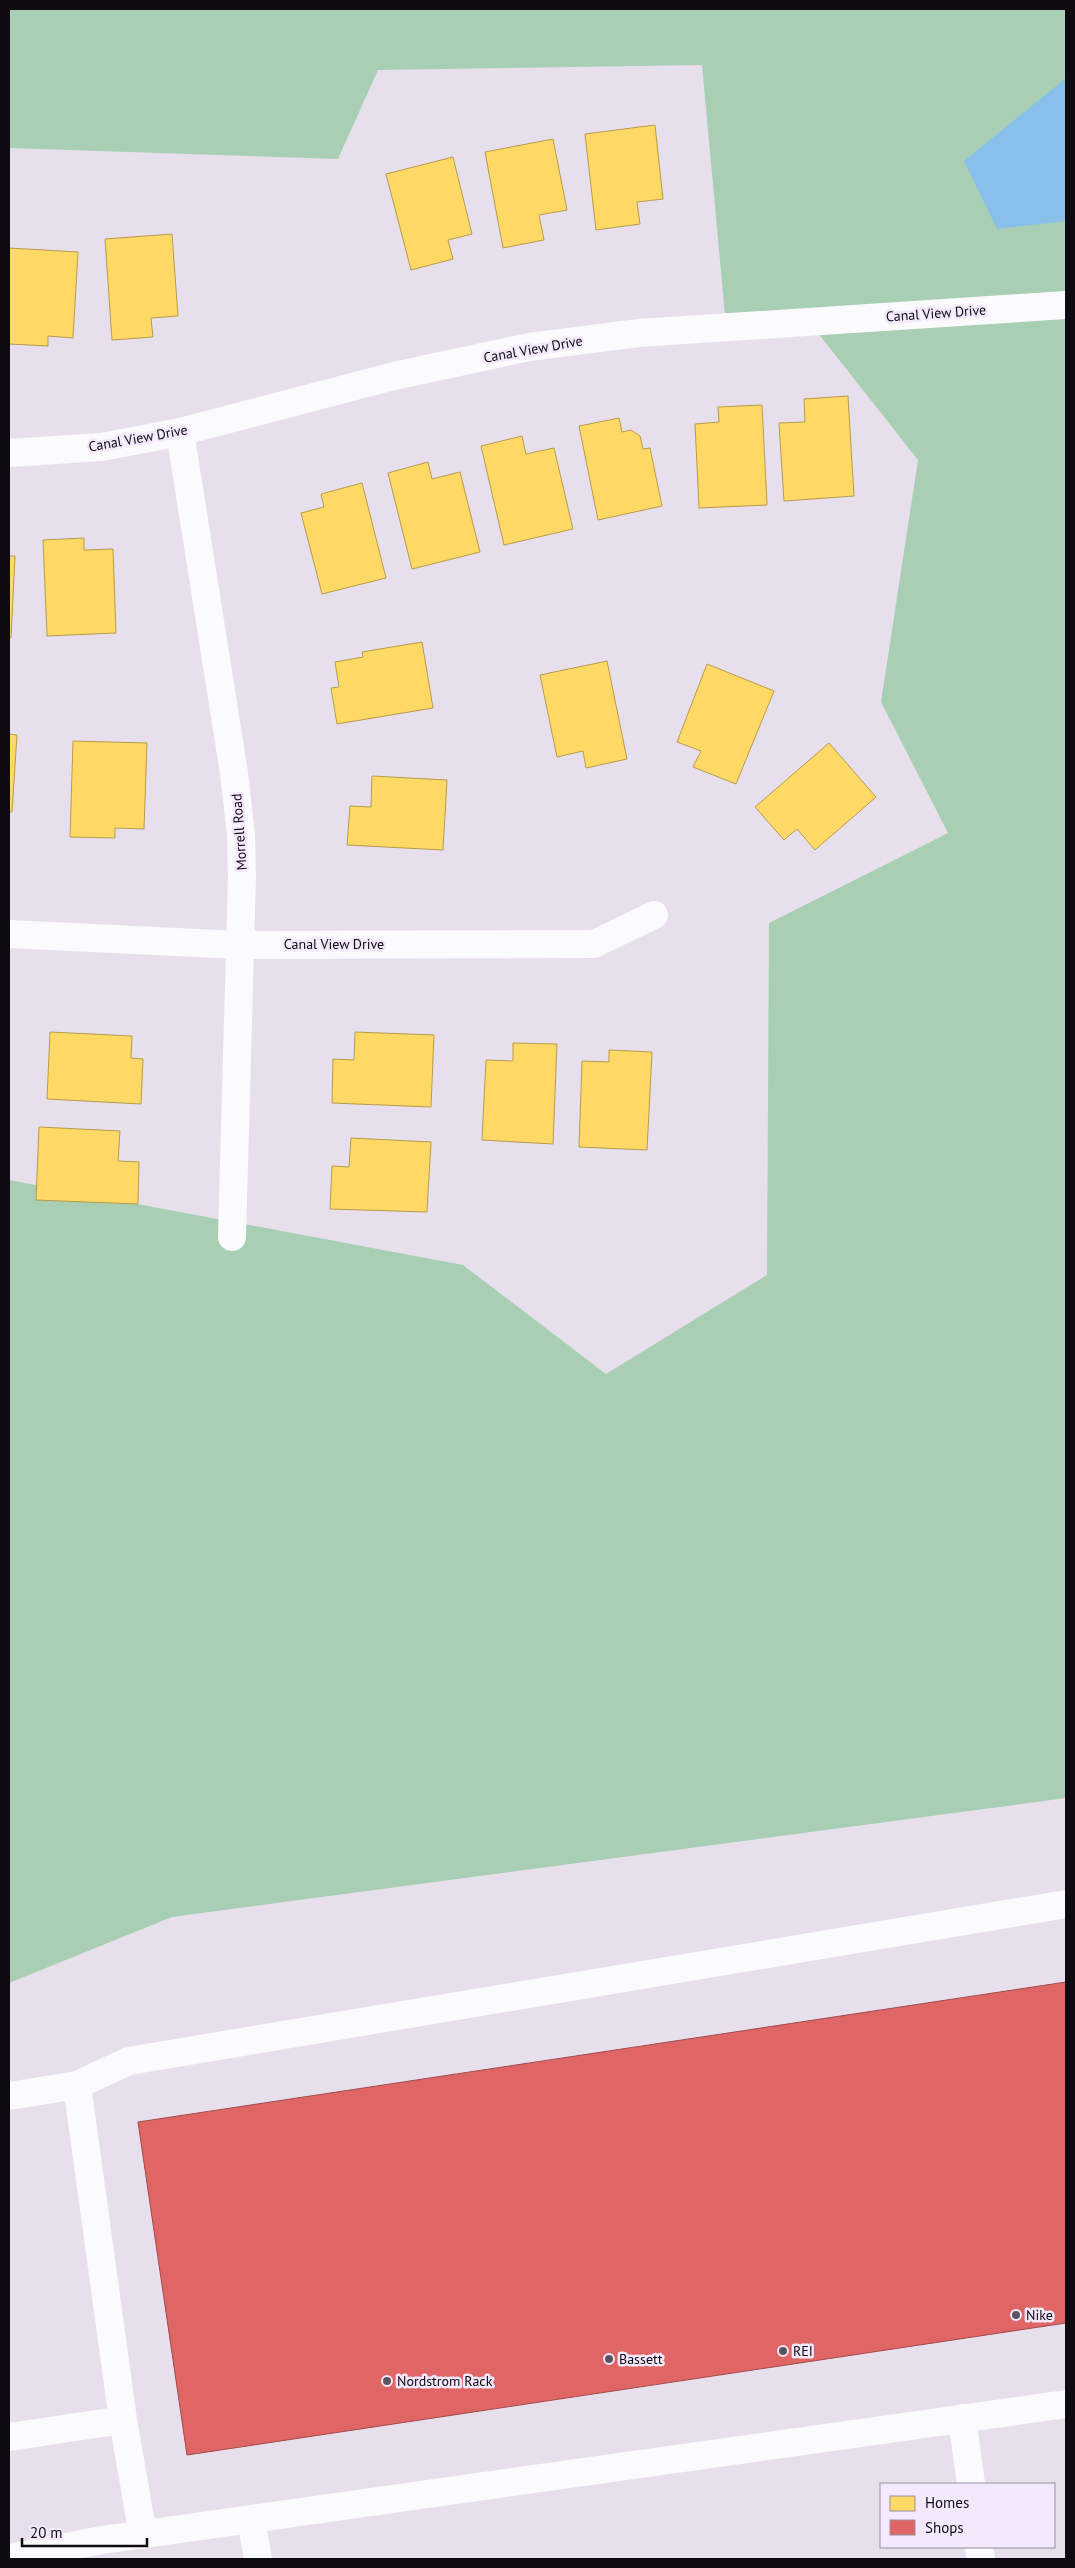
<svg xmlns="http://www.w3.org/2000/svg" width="1075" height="2568" font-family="'PT Sans',sans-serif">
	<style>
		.forest { fill: #a8cfb3 }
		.water { fill: #88c0eb }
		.homes { fill: #ffd966; stroke: #b79b4c }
		.shops { fill: #e06666; stroke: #a14a4c }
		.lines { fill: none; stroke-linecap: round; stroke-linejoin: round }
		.minor { stroke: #fbfafc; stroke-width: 28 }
		.poi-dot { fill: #5a555e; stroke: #f4e8fc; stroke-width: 2 }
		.labels { text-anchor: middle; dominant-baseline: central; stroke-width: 5; stroke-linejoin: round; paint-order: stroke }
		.street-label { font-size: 14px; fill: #0e0a11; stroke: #f4e8fc }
		.poi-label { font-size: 14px; fill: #0e0a11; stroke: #f4e8fc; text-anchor: start }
	</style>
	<rect width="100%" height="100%" fill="#e7e0ec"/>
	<path class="forest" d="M9,9H1066V1798L172,1917L9,1983V1180L463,1265L606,1374L767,1275L769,923L948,833L881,702L918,460L799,309L725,315L702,65L378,70L338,159L9,148Z"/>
	<path class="water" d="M1066,78V221L997,229L964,161Z"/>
	<g class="homes">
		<path d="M655,125L663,199L637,202L640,224L596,230L585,134Z"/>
		<path d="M553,139L567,210L539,215L544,240L503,248L485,152Z"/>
		<path d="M453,157L472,234L448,240L453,259L411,270L386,174Z"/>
		<path d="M172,234L178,316L151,318L153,337L112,340L105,239Z"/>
		<path d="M9,248L78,252L73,338L48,336V346L9,344Z"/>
		<path d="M848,396L854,496L784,501L779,423L805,422L804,399Z"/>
		<path d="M762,405L767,505L699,508L695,424L719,422L718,407Z"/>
		<path d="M619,418L622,432L631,430L640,436L643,449L650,448L662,506L598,520L579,426Z"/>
		<path d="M522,436L526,454L554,448L573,529L504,545L481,446Z"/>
		<path d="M428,462L432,479L460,472L480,552L412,569L388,473Z"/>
		<path d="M362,483L386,578L322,594L301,513L324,507L321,494Z"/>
		<path d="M84,538V550L113,549L116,633L47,636L43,540Z"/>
		<path d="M9,556H15L11,638L9,637Z"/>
		<path d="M422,642L433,708L337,724L331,688L339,687L335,662L363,657L362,652Z"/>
		<path d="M607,661L627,759L586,768L583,751L557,757L540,675Z"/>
		<path d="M707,664L774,691L736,784L693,767L701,751L677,742Z"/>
		<path d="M9,734L17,735L12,812H9Z"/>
		<path d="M73,741L147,743L144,829L115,828V838L70,837Z"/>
		<path d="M829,743L876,797L815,850L797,829L784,840L755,807Z"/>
		<path d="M372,776L447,780L443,850L347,845L350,806L371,807Z"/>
		<path d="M50,1032L132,1036L131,1058L143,1059L141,1104L47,1099Z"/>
		<path d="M355,1032L434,1035L431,1107L332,1103L333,1059L354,1060Z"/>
		<path d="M513,1043L557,1044L553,1144L482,1140L486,1060L513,1061Z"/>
		<path d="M609,1050L652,1052L647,1150L579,1147L582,1061L609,1062Z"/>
		<path d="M39,1127L120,1131L118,1161L139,1162L138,1204L36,1200Z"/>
		<path d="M351,1138L431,1142L427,1212L330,1209L332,1166L349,1167Z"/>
	</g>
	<path class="shops" d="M1066,1982V2323L187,2455L138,2122Z"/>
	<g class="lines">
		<g class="minor">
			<path d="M180,432L234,773L241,835L242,877L232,1237"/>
			<path d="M9,453L102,447L180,432L394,376L529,347L639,333L1066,305"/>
			<path d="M9,934L239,945L594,944L654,915"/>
			<path d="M77,2085L123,2420L143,2535"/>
			<path d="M9,2096L77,2085L129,2061L1066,1904"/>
			<path d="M962,2418L971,2484"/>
			<path d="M9,2437L123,2420"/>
			<path d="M251,2520L258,2559"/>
			<path d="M979,2547L981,2559"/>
			<path d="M9,2558L102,2540L1066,2404"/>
		</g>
	</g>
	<g class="poi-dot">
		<circle cx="1016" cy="2315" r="5"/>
		<circle cx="783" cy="2351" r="5"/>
		<circle cx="609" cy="2359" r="5"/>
		<circle cx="387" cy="2381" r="5"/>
	</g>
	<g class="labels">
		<g class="street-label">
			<text transform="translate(936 313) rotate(-4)">Canal View Drive</text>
			<text transform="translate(533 349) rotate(-10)">Canal View Drive</text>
			<text transform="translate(138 438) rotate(-10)">Canal View Drive</text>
			<text transform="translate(239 832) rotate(-94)">Morrell Road</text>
			<text x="334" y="944">Canal View Drive</text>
		</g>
		<g class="poi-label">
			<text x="1026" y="2315">Nike</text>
			<text x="793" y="2351">REI</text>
			<text x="619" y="2359">Bassett</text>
			<text x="397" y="2381">Nordstrom Rack</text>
		</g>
	</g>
	<rect width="1075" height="2568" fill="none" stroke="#0e0a11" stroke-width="20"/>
	<rect x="880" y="2483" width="175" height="65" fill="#f4e8fc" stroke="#988f9e"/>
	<rect x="890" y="2496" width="25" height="15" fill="#ffd966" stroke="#988f9e"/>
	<text x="925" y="2508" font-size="15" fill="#0e0a11">Homes</text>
	<rect x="890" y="2520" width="25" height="15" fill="#e06666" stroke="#988f9e"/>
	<text x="925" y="2533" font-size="15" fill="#0e0a11">Shops</text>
	<path d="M22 2538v8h125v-8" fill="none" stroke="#0e0a11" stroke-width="2.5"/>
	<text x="30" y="2538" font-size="15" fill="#0e0a11" stroke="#f4e8fc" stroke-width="4" paint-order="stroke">20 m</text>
</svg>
